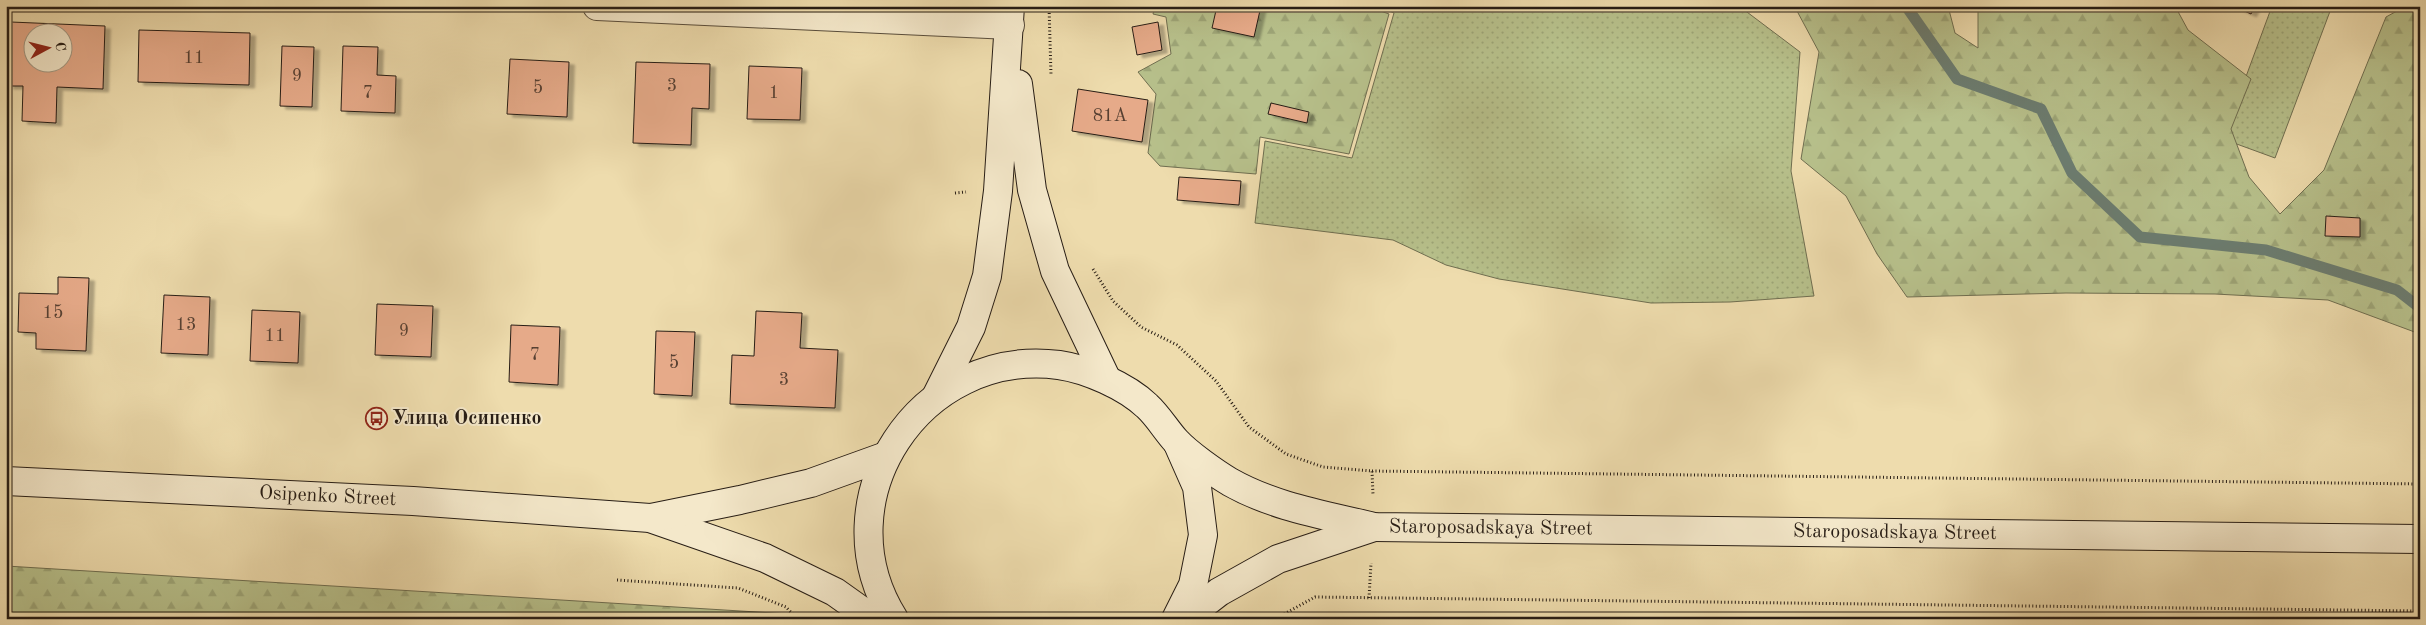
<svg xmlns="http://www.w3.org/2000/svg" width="2426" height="625" font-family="'Old Standard TT',serif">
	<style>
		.green { fill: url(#green-dots); stroke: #6f6e50 }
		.forest { fill: url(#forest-firs); stroke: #6f6e50 }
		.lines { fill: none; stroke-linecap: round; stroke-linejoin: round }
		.stream { stroke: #6b7c70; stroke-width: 11 }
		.building { fill: #e6aa89; stroke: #271d15; fill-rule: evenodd; filter: url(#shadow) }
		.street-casing { stroke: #594d3b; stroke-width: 30 }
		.secondary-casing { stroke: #271d15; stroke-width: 30 }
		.path { stroke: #271d15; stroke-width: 3; stroke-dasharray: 1 2.5; stroke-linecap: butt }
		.street { stroke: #f4e8ca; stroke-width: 28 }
		.secondary { stroke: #f4e8ca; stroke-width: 28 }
		.labels { text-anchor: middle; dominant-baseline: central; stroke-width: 4; stroke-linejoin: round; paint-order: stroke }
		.number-label { font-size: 18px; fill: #574032 }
		.poi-label { font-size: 20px; font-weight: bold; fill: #271d15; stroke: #f4e8ca; text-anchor: start }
		.street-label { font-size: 20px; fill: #271d15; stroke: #f4e8ca }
	</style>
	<defs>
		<pattern id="green-dots" width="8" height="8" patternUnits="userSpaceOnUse" patternTransform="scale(1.25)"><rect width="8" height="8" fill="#b7c08b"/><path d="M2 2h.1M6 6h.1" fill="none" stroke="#9da577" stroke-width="1.8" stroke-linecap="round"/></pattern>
		<pattern id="forest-firs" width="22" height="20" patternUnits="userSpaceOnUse" patternTransform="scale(1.25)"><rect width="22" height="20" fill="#b7c08b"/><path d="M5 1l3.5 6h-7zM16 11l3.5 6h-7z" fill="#9da577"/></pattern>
		<filter id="shadow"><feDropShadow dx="5.5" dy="3" stdDeviation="1" flood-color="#0004"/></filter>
	</defs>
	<rect width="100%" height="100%" fill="#eedcad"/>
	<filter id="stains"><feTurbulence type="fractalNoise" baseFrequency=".004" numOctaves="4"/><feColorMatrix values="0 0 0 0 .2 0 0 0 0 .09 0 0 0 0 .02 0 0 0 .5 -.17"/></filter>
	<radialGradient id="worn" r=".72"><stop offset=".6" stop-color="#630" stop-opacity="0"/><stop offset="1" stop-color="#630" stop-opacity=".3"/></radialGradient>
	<g class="green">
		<path d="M1378,6H1739L1800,52L1791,171L1814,296L1730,302L1651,303L1499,279L1446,265L1393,240L1255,223L1265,141L1352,158L1394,13Z"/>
		<path d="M2272,6H2332L2275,158L2223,139Z"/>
	</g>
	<g class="forest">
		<path d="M1155,6H1367L1389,14L1349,154L1260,137L1256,174L1160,166L1148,153L1156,94L1138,72L1171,54L1166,17L1153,14Z"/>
		<path d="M1786,6H1948L1955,33L1978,48V8L1980,6H2175L2188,30L2251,79L2231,129L2249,177L2280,214L2324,170L2386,17L2406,6H2420V334L2328,300L2215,294L2066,293L1907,297L1877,254L1846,196L1801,159L1819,52L1797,11Z"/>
		<path d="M6,566L822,616L825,619H6Z"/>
	</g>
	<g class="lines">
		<path class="stream" d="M1906,6L1957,79L2041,109L2072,173L2140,237L2266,250L2397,290L2420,308"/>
	</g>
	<g class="building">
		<path d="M1217,6H1261L1254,37L1212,28Z"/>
		<path d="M2234,6H2255L2251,14Z"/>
		<path d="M11,22L105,26L103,89L57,87L56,123L22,121L23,86H8ZM32,32H62V62H32Z"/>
		<path d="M1158,22L1162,50L1137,55L1132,27Z"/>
		<path d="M139,30L250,33L249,85L138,82Z"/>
		<path d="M282,46L314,47L312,107L280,106Z"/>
		<path d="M343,46L378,47L377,75L396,76L395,113L341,111Z"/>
		<path d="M510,59L569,62L567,117L507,114Z"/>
		<path d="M636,62L710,64L709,109L692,108L691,145L633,143Z"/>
		<path d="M749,66L802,68L800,120L747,119Z"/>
		<path d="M1078,89L1148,100L1142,142L1072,131Z"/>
		<path d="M1271,103L1309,112L1307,123L1268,114Z"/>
		<path d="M1179,177L1241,181L1239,205L1177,200Z"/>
		<path d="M2326,216L2360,218V237L2325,236Z"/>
		<path d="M58,277L89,278L86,351L36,349V333L18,332L19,293L58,294Z"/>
		<path d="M164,295L210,297L208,355L161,353Z"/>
		<path d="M377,304L433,306L431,357L375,355Z"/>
		<path d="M252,310L300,312L298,363L250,361Z"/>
		<path d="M756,311L802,313L800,348L838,350L835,408L730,404L732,355L754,356Z"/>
		<path d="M511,325L560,327L558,385L509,382Z"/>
		<path d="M656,331L695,332L692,396L654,394Z"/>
	</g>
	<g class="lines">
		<defs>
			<path id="street" d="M597,6L1010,25"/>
			<g id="secondary">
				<path d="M1018,84L1032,190L1055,271L1106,378"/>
				<path d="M937,395L971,327L987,276L998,191L1010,6"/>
				<path id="s1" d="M6,481L413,501L650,518L765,558L835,592L873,619"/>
				<path d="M651,518L740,500L811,483L886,456"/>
				<path id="s2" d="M894,619C819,500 920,347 1059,365C1087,369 1126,386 1147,406C1158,416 1166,430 1176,441C1188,454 1215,473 1230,482C1274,507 1325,515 1374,527L2420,539"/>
				<path d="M1176,619L1193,585L1203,535L1197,487L1178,444"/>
				<path d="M1184,619L1219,592L1278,559L1374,527"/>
			</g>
		</defs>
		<use href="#street" class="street-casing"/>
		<use href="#secondary" class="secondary-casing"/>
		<g class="path">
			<path d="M1049,6L1051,75"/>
			<path d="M955,193L966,192"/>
			<path d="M1093,269L1113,301L1141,327L1177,345L1216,381L1249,427L1286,454L1323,467L1372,471L1373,495"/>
			<path d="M1372,471L2420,484"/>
			<path d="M617,580L738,588L786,607L797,619"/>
			<path d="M1369,598L1371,563"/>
			<path d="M1275,619L1315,597L2420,611"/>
		</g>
		<use href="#street" class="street"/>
		<use href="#secondary" class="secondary"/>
	</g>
	<defs>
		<symbol id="bus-ring" viewBox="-11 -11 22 22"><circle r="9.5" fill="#f4e8ca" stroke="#8f2418" stroke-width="1.5"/><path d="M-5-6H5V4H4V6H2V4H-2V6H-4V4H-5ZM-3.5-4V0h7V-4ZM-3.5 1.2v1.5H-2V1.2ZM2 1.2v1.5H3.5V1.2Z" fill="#8f2418"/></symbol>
	</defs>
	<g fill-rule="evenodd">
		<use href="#bus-ring" x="364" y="406" width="25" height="25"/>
	</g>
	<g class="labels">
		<g class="number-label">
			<text x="194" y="58">11</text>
			<text x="297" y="76">9</text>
			<text x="672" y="86">3</text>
			<text x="538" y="88">5</text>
			<text x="368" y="93">7</text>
			<text x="774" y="93">1</text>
			<text x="1110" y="116">81А</text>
			<text x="53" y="313">15</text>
			<text x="186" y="325">13</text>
			<text x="404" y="331">9</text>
			<text x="275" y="336">11</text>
			<text x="535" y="355">7</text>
			<text x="674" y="363">5</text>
			<text x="784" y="380">3</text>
		</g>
		<g class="poi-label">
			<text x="392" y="419">Улица Осипенко</text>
		</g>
		<g class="street-label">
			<text stroke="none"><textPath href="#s1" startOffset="322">Osipenko Street</textPath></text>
			<text stroke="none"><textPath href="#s2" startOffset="858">Staroposadskaya Street</textPath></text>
			<text stroke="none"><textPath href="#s2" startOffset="1262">Staroposadskaya Street</textPath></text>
		</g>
	</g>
	<rect width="2426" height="625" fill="none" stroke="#eedcad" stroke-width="25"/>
	<rect x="8" y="8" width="2411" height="610" fill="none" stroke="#271d15" stroke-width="2.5"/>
	<rect x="12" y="12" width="2401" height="600" fill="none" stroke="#271d15"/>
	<g transform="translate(48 48) rotate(83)"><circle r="24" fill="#f4e8ca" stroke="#a29782"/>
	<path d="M0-4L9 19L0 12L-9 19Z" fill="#8f2418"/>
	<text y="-8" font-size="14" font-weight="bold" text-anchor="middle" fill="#271d15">С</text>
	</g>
	<rect width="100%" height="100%" filter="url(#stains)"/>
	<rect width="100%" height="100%" fill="url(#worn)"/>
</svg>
